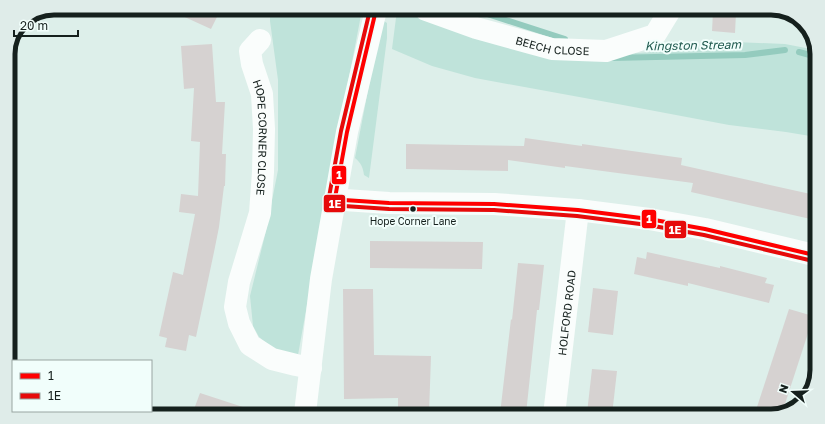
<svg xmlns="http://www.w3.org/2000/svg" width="825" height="424" font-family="'Golos Text',sans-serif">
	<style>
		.green { fill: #bfe3da }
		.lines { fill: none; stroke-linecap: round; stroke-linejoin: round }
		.stream { stroke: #94cbbe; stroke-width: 6 }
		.building { fill: #d6d2d1 }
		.minor { stroke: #fafdfc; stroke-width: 22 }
		.bus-1-casing { stroke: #f1fefb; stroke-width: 7 }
		.bus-2-casing { stroke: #f1fefb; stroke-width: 7 }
		.bus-1 { stroke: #f00; stroke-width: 4 }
		.bus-2 { stroke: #e60a0a; stroke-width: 4 }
		.bus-dot { fill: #15201d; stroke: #f1fefb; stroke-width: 1.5 }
		.labels { text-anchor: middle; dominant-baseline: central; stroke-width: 4; stroke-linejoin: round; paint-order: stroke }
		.bus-label { font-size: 10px; fill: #15201d; stroke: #f1fefb }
		.street-label { font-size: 11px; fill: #15201d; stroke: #f1fefb }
		.water-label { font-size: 12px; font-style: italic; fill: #215b50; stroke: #f1fefb }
		.rim { fill: none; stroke: #15201d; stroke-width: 5 }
		.line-badge { stroke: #f1fefb; stroke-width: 1.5 }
		.badge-label { font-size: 11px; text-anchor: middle; font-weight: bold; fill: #fff }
	</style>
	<rect width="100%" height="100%" fill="#ddefea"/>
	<g class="green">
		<path d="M270,9L362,10L334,155L298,355L274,349L259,337L253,326L250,296L266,231L278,170V80L270,21Z"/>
		<path d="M397,10H408L488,41L560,58L653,52L735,42L785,44L816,50V137L786,132L729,125L623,105L475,78L432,66L392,49Z"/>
		<path d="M384,21L387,23V38L369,178L364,175C363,167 361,163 355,158L379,33Z"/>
	</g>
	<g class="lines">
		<g class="stream">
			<path d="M478,11L565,39"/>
			<path d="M799,52L817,57"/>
			<path d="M611,58L745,55L785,50"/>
		</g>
	</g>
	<g class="building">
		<path d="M167,9H221L211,29Z"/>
		<path d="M713,12L736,13L735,33L712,31Z"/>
		<path d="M212,44L216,102H225L222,154H226L225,186H224L219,227L214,252L196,337L189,335L186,351L165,347L167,338L159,336L173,272L183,275L195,214L179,212L181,194L198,196L200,142L191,141L194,88L184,89L181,46Z"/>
		<path d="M525,138L582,146V144L682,158L681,165L815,195V220L691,192L693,183L565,166V168L508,160V171L406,169V144L524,146Z"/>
		<path d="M370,241L483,242L482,269L370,268Z"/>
		<path d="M647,252L720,268V266L767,278L765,283L774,285L769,303L688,283V286L634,274L637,257L646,259Z"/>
		<path d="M518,263L544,265L539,310H537L526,414H500L511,319L512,320Z"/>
		<path d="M593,288L618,291L613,335L588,332Z"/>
		<path d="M343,289H373L374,355L431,356L429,414H398V398L344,399Z"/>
		<path d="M789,309L813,316V318L782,413L779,414L757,407Z"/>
		<path d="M592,369L617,371L612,415L587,413Z"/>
		<path d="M200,393L249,409V413L193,412Z"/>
	</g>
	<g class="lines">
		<g class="minor">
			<path id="s1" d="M426,10L476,28L552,49L606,51L655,35L669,12"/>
			<path id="s2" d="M260,40L250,51L252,64L262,94L264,129L263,172L260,213L239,282L235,307L239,323L250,345L272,359L296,365L311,368"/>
			<path d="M335,198L344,200L389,203L494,204L578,210L649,219L705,229L814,255"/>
			<path d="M305,413L321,279L347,132L376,10"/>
			<path id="s3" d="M554,415L578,210"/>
		</g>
		<defs>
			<path id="bus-1" d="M376,10L347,132L335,198L344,200L389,203L494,204L578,210L649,219L705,229L814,255"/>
			<path id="bus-2" d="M370,10L341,131L329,197L330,201L332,203L344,206L389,209L494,210L577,216L648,225L704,235L813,261"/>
		</defs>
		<use href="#bus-1" class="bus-1-casing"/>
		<use href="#bus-2" class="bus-2-casing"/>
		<use href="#bus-1" class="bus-1"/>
		<use href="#bus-2" class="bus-2"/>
	</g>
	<circle class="bus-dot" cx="413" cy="209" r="3.5"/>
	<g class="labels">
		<g class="bus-label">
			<text x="413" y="221">Hope Corner Lane</text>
		</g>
		<g class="street-label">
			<text stroke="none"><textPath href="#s1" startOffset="132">BEECH CLOSE</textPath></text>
			<text stroke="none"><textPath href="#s2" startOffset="103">HOPE CORNER CLOSE</textPath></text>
			<text stroke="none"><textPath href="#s3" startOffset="103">HOLFORD ROAD</textPath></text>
		</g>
		<g class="water-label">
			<text transform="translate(693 45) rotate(-1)">Kingston Stream</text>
		</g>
	</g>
	<path d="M0 0H825V424H0ZM54 15H771A39 39 0 0 1 810 54V370A39 39 0 0 1 771 409H54A39 39 0 0 1 15 370V54A39 39 0 0 1 54 15Z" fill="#dfece9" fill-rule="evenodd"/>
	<path class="rim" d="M54 15H771A39 39 0 0 1 810 54V370A39 39 0 0 1 771 409H54A39 39 0 0 1 15 370V54A39 39 0 0 1 54 15Z"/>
	<g class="line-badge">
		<rect x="331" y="165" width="16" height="20" rx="4" fill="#f00"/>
		<rect x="323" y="194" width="23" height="19" rx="4" fill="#e60a0a"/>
		<rect x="641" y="209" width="16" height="20" rx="4" fill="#f00"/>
		<rect x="664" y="220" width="23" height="19" rx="4" fill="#e60a0a"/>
	</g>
	<g class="badge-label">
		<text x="339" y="179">1</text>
		<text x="335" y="208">1E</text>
		<text x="649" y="223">1</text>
		<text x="675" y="234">1E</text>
	</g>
	<rect x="12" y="360" width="140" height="52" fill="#f1fefb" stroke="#99a5a2"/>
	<rect x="20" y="373" width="20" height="6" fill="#ff0000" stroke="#99a5a2"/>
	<text x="48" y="380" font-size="12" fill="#15201d">1</text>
	<rect x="20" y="393" width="20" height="6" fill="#e60a0a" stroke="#99a5a2"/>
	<text x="48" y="400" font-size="12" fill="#15201d">1E</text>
	<g transform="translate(793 392) rotate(289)" stroke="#f1fefb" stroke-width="3" paint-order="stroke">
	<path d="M0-3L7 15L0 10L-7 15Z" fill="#15201d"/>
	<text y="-6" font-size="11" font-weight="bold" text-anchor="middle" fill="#15201d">N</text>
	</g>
	<path d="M14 30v6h64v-6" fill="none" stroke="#15201d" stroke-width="2"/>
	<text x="20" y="30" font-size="12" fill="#15201d" stroke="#f1fefb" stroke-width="3" paint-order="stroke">20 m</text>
</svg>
